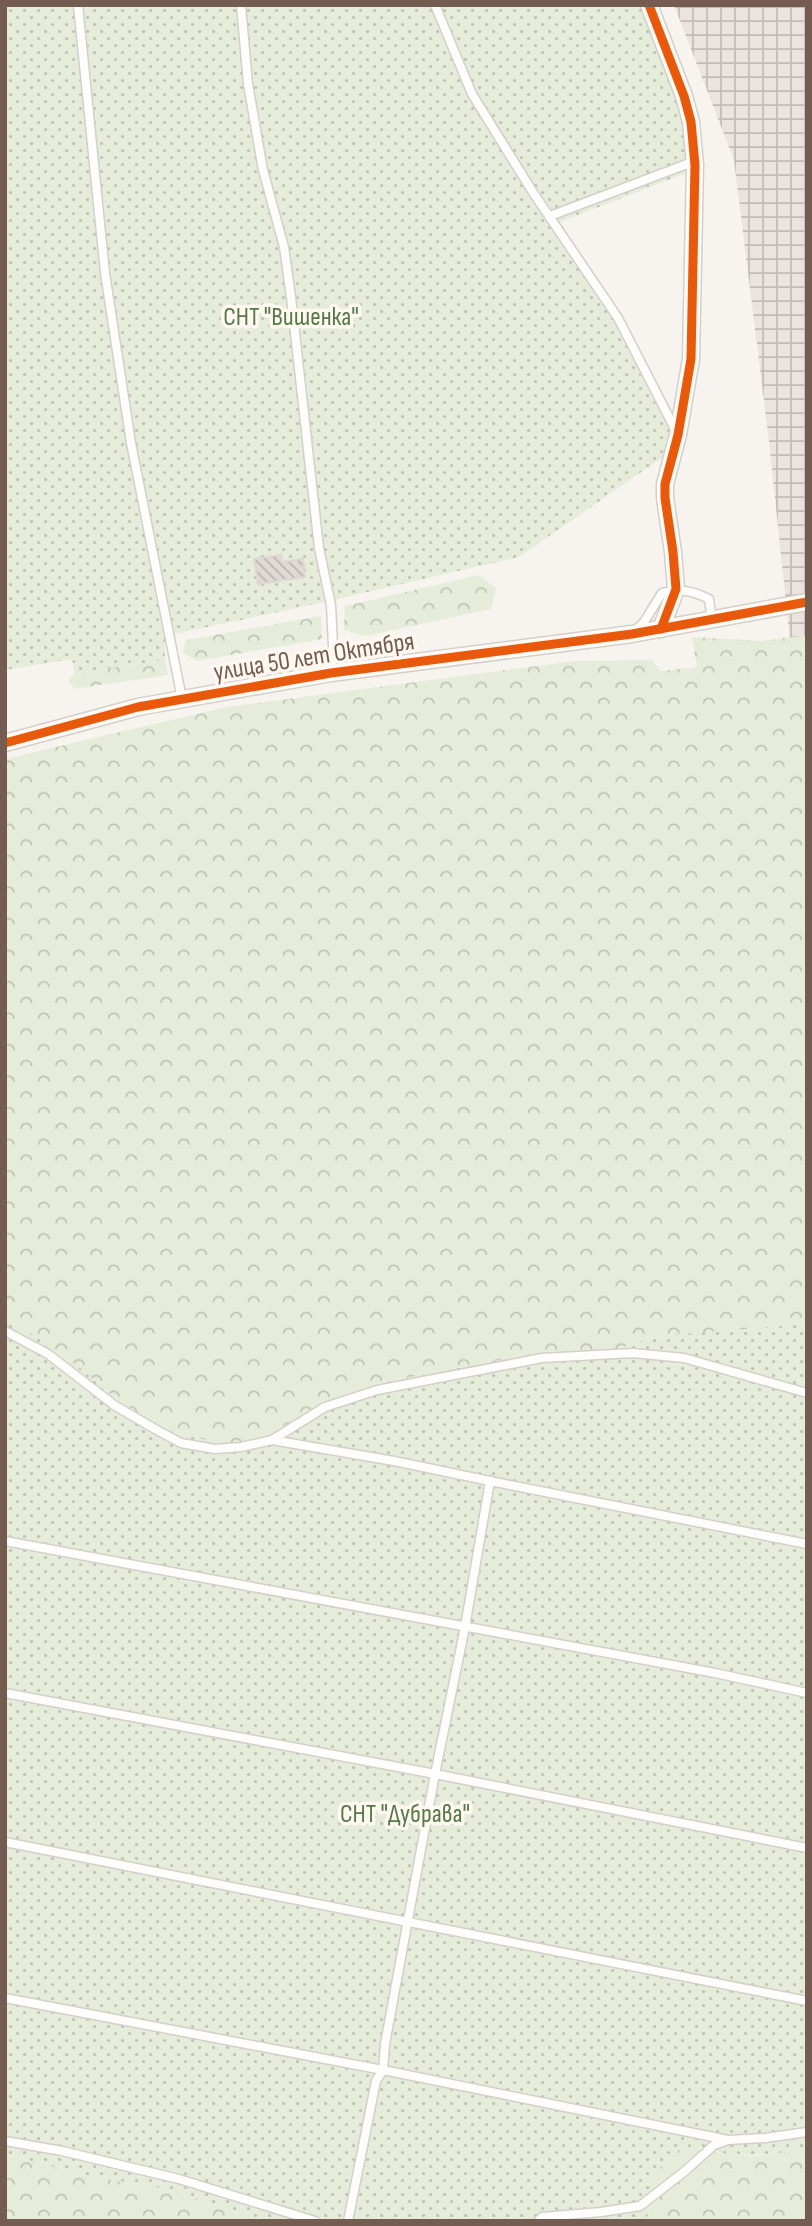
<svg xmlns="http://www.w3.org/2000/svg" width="812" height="2226" font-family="'Sofia Sans Condensed',sans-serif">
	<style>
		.industrial { fill: url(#industrial-grid) }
		.grass { fill: url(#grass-dots) }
		.forest { fill: url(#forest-crowns) }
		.building { fill: url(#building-back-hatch); stroke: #dfd7d1; stroke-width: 2 }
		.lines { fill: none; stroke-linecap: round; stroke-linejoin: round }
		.service-casing { stroke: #d4cfc9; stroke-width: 11 }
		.minor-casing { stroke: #d4cfc9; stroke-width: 19 }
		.service { stroke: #fefdfc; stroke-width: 8 }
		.minor { stroke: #fefdfc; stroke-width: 16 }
		.cycleway-casing { stroke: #fef8f1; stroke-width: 13 }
		.cycleway { stroke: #e8590c; stroke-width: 9 }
		.labels { text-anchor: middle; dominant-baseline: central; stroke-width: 7; stroke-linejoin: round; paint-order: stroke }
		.park-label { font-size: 26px; fill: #577849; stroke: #fef8f1 }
		.street-label { font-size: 26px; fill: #745c50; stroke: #fef8f1 }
	</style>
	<defs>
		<pattern id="industrial-grid" width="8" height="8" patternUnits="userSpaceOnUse" patternTransform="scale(1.75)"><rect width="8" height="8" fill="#eae3df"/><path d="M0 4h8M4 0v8" fill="none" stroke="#c2bbb7"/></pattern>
		<pattern id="grass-dots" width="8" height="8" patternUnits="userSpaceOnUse" patternTransform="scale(1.75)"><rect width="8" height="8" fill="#e5edda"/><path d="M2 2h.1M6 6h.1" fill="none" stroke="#bec3b3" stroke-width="1.8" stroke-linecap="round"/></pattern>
		<pattern id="forest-crowns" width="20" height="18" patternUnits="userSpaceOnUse" patternTransform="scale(1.75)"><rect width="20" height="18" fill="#e5edda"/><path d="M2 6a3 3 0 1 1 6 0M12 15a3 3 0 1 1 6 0" fill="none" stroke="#bec3b3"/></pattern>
		<pattern id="building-back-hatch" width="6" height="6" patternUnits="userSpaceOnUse" patternTransform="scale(1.75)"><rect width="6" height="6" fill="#e1d9d4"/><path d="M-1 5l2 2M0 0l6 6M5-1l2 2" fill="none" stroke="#bbb3ae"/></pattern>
	</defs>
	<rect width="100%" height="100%" fill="#f7f3ee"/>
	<path class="industrial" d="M674,5H807V668L792,659L769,441L734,160Z"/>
	<g class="grass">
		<path d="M5,5H643L686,125L689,172L560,222L623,316L615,324L672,436L666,455L519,557L320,603L165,636V660L75,673L72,659L5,670Z"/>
		<path d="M5,1317L40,1339L79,1367L116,1399L173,1432L207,1440L236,1444L274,1432L325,1400L384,1382L531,1354L612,1352L633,1343L667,1335L807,1324V2148L780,2153L734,2156L700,2147L654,2175L647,2221H267L160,2188L88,2176L5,2154Z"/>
	</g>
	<g class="forest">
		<path d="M479,575L496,588L491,609L366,636L344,630L345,606Z"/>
		<path d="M321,616L322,639L197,661L183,653L186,640Z"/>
		<path d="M807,635V1324L667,1335L633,1343L612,1352L531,1354L384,1382L325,1400L274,1432L236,1444L207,1440L173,1432L116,1399L79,1367L40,1339L5,1317V759L227,707L575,661L652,660L661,671L697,667L692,637L763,641Z"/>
		<path d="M165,660L168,675L74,689L68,680L75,673Z"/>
		<path d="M683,2147C702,2147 716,2153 733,2155C757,2158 784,2152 807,2148V2221H647L654,2175L670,2156Z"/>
		<path d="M5,2154L88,2176L160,2188L267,2221H5Z"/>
	</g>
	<path class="building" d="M281,555L282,562L303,559L305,577L258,584L254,559Z"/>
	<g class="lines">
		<defs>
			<g id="service">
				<path d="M78,5L105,273L131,443L182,699"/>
				<path d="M241,5L248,84L263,170L284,247L291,297L319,548L331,605L333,646L331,673"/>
				<path d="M435,5L472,94L534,194L618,318L676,431"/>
				<path d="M550,216L695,161"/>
				<path d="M635,631L644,622L662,593C680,588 693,591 709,599L711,613L704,620"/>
				<path d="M5,1331L48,1354L114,1405L155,1429L181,1443L215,1449L241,1447L272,1440L325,1407L377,1390L542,1358L633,1353L684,1358L807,1393"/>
				<path d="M272,1440L394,1461L490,1481L465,1627L435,1774L385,2044L383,2070L376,2081L348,2221"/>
				<path d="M490,1481L807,1544"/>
				<path d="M5,1541L715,1673L807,1693"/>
				<path d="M5,1693L435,1774L807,1848"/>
				<path d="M5,1842L807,2001"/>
				<path d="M5,1998L383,2070L728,2140"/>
				<path d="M5,2141L62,2151L179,2179L315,2221"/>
				<path d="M538,2221L542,2217L601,2212L640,2206L685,2171L714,2145L728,2140L765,2138L807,2132"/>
			</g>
			<g id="minor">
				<path d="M649,5L684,96L691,122L695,165L691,359L678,435L665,484V498L673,552L676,589L661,629"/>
				<path d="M5,743L138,707L331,673L632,634L807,602"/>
			</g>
		</defs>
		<use href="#service" class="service-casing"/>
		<use href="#minor" class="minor-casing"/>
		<use href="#service" class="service"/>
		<use href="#minor" class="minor"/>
		<defs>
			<g id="cycleway">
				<path d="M649,5L684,96L691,122L695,165L691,359L678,435L665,484V498L673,552L676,589L661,629"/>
				<path d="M5,743L138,707L331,673L632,634L807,602"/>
			</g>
		</defs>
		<use href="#cycleway" class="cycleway-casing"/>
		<use href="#cycleway" class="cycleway"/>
	</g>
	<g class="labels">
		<g class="park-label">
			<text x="291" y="317">СНТ "Вишенка"</text>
			<text x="405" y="1814">СНТ "Дубрава"</text>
		</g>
		<g class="street-label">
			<text transform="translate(314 657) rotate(-9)">улица 50 лет Октября</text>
		</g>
	</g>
	<rect width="812" height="2226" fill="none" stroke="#745c50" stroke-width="14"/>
</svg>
